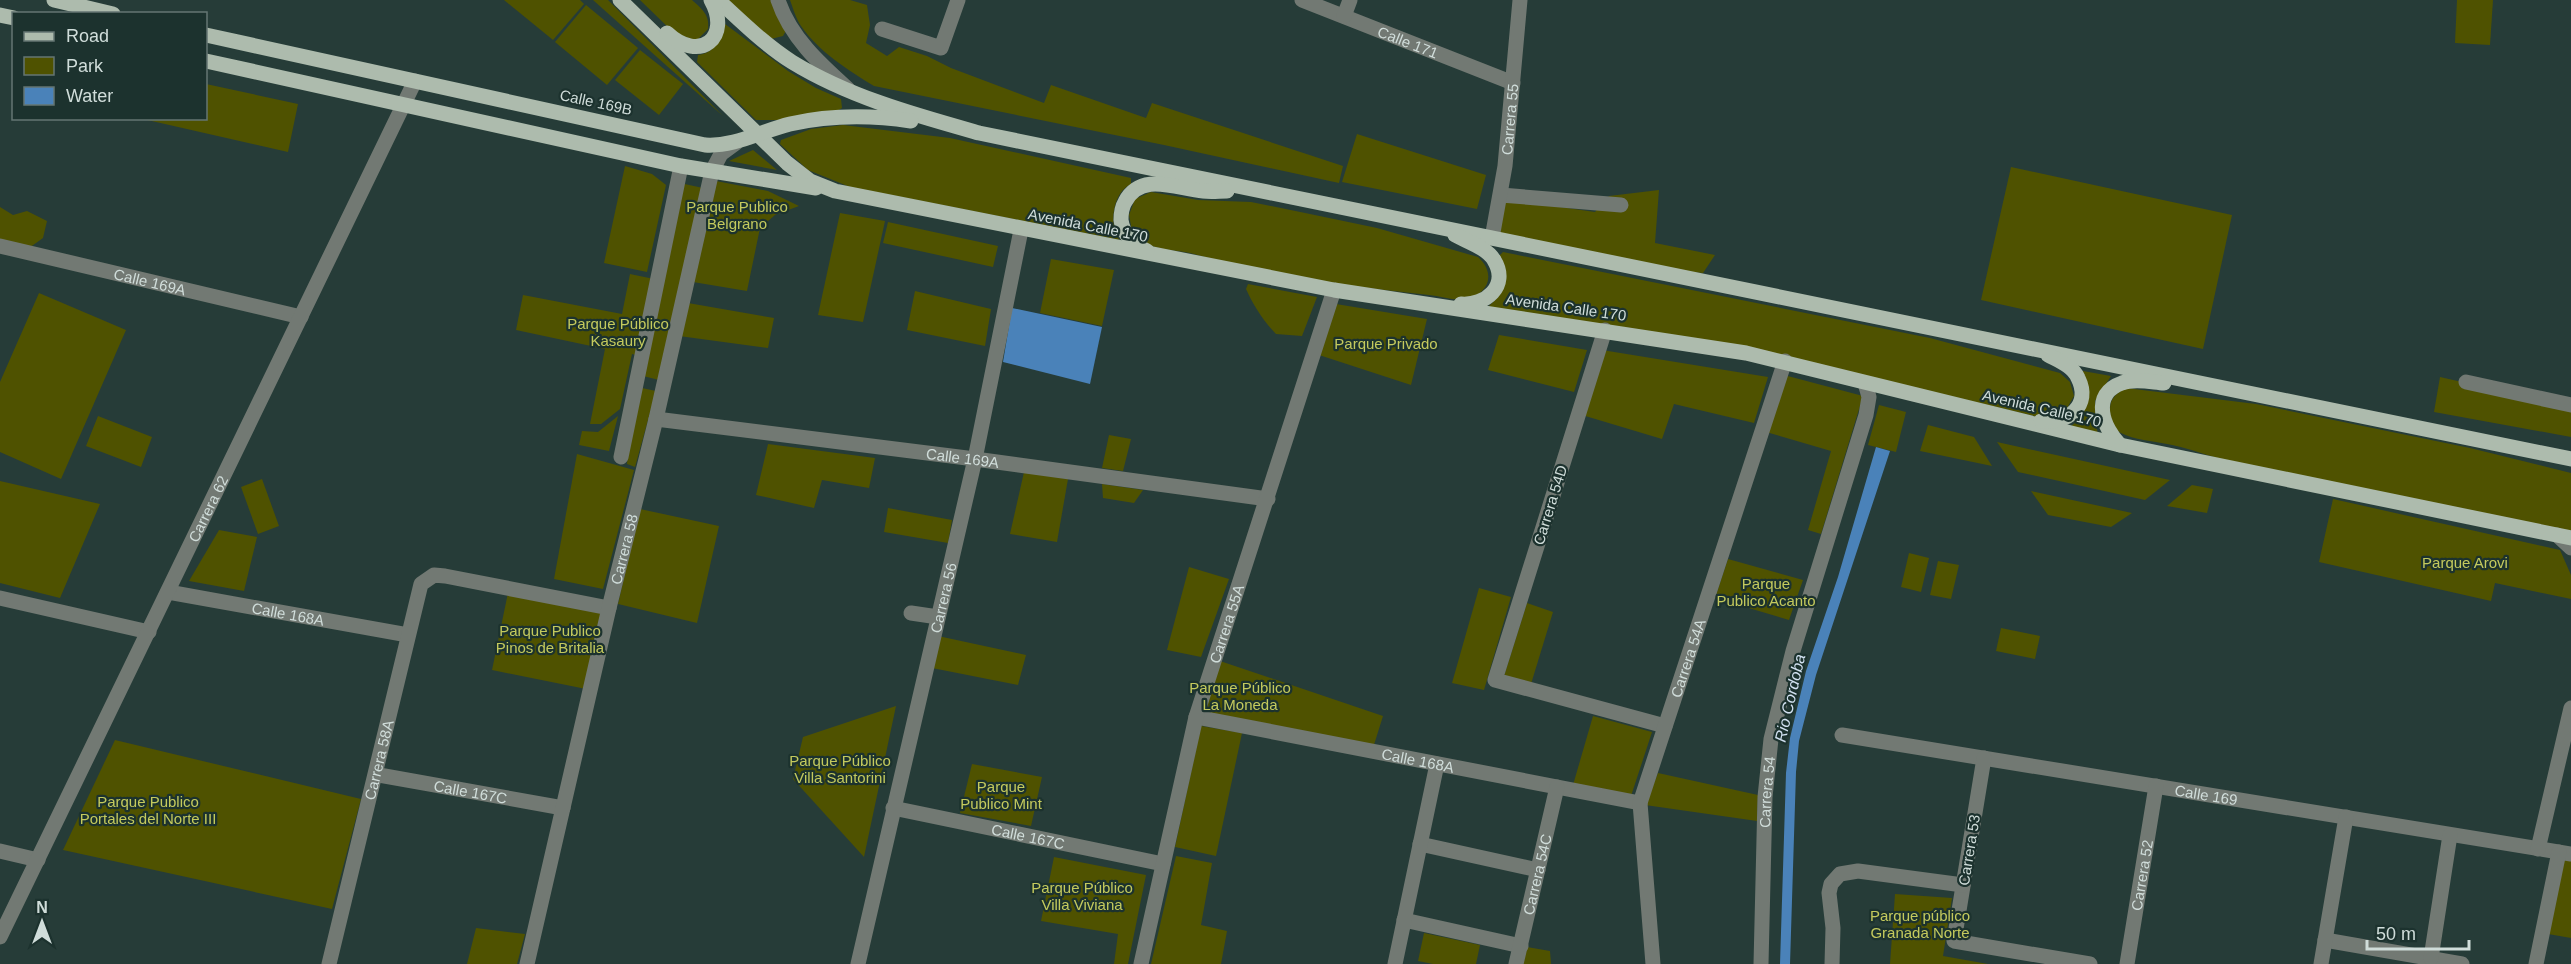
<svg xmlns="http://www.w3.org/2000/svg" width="2571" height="964" font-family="Helvetica,sans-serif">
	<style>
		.green { fill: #4f5200 }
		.water { fill: #4a82b9 }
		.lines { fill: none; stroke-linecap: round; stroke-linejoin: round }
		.minor { stroke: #727973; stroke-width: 15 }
		.major { stroke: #adbbad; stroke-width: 15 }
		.labels { text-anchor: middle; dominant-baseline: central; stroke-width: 4.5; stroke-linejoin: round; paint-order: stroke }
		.street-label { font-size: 15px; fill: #d0ddda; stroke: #1c322e }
		.park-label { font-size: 15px; fill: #c4ca5d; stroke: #1c322e }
		.water-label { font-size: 16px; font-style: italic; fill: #d2e1f0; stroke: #1c322e }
	</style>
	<rect width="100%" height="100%" fill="#263c38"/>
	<g class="green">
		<path d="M504,0H580L584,4L553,40Z"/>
		<path d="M593,0H608L723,116Z"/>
		<path d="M640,0H692C702,9 710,15 708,29L696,41L673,32Z"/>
		<path d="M728,0H773L787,29L783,36L771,39Z"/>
		<path d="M790,0H850L867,5L870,25L866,43L887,56L899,47L927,56L951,68L1044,103L1051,85L1146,118L1152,103L1343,166L1339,183L1164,145L874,86C848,70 819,52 801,26C796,19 793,8 790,0Z"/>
		<path d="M2457,0H2493L2490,45L2455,43Z"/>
		<path d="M586,5L638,48L607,85L555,42Z"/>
		<path d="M725,24L788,71L816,88L841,99L842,108L837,111L789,120H756L697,62L698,55C715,53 721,39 725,24Z"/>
		<path d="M640,50L683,84L659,115L615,80Z"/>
		<path d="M206,84L298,104L288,152L143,119L206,118Z"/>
		<path d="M843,125L950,138L1131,178V184C1113,193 1111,218 1115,235L1120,240L850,187L808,170L780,144L781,140L811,129Z"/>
		<path d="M1357,134L1486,175L1477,209L1342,182Z"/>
		<path d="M753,150L777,170L729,161Z"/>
		<path d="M625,166L652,174L666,185L647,272L604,263Z"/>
		<path d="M2011,167L2232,215L2203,349L1981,300Z"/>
		<path d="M716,181L768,191L799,206L775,215L760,228L747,291L693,282Z"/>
		<path d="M680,183L703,188L659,380L643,376Z"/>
		<path d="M1659,190L1655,243L1715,255L1703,273L1654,268L1498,233L1506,199L1595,212L1609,196Z"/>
		<path d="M1151,192L1198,200L1251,202L1310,214L1377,228L1478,257C1497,274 1488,295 1465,299C1454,301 1440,296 1429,295C1351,287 1270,276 1194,254C1180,250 1163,251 1150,245C1143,242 1137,235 1132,231L1129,215L1135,199Z"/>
		<path d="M0,207L13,215L27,211L47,221L43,238L29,248L0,241Z"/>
		<path d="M840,213L885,221L863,322L818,315Z"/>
		<path d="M888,222L998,246L993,267L883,243Z"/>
		<path d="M1503,252L1930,338L2060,373L2070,382L2074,396L2063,415L2038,417L1861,375L1492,311L1489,306L1499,296V256Z"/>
		<path d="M1051,259L1114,270L1102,326L1040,313Z"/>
		<path d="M630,274L654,279L642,357L632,354L620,409L601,424H590L605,349L516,330L523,295L622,314Z"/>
		<path d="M1248,284L1317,297L1302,336L1276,334C1264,322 1253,305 1246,289Z"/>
		<path d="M915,291L991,309L985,346L907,330Z"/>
		<path d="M39,293L126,330L61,479L0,452V382Z"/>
		<path d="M688,303L774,318L768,348L679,336Z"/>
		<path d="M1336,304L1427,319L1411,385L1319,355Z"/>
		<path d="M1499,335L1587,350L1574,392L1488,370Z"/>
		<path d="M1602,350L1768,377L1754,423L1674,404L1662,439L1582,415Z"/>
		<path d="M2083,371L2111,376L2095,401V421L2098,434L2071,426C2097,408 2080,393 2083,371Z"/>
		<path d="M1784,375L1863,396L1821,534L1808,530L1831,451L1766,432Z"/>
		<path d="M2440,377L2571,407V437L2434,412Z"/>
		<path d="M642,388L656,391L635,467L627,464L629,440Z"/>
		<path d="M2126,388L2256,404L2470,448L2571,473V532L2217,458C2201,453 2184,447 2167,444C2153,441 2134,440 2121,433C2111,428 2110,419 2110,409C2110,398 2117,393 2126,388Z"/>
		<path d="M1879,405L1906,412L1896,452L1868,445Z"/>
		<path d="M98,416L152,437L141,467L86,446Z"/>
		<path d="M618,416L609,451L579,445L582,431L598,432Z"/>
		<path d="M1928,425L1974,437L1992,466L1920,451Z"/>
		<path d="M1109,435L1131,439L1123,471L1102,468Z"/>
		<path d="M1997,442L2170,480L2145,500L2018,472Z"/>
		<path d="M768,444L875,458L869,488L822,480L814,508L756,495Z"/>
		<path d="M577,454L634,470L603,589L554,579Z"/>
		<path d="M1024,472L1068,479L1057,542L1010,534Z"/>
		<path d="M262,479L279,526L258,534L241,487Z"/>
		<path d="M0,481L100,504L60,598L0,583Z"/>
		<path d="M1102,484L1143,490L1134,503L1103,498Z"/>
		<path d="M2192,485L2213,489L2207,513L2167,506Z"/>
		<path d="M2031,491L2132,513L2111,527L2048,515Z"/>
		<path d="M2333,499L2560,550L2571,575V599L2495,583L2491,601L2319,562Z"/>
		<path d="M888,508L952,520L948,543L884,532Z"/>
		<path d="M640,509L719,526L697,623L618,604Z"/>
		<path d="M219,530L257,537L244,591L189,581Z"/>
		<path d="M1909,553L1929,558L1921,592L1901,587Z"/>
		<path d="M1728,559L1803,580L1789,620L1715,598Z"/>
		<path d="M1938,561L1959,565L1951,599L1930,595Z"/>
		<path d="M1189,567L1229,579L1201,657L1167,650Z"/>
		<path d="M509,588L609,608L591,690L492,670Z"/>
		<path d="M1479,588L1511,597L1484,690L1452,683Z"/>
		<path d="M1527,603L1553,612L1531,684L1504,676Z"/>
		<path d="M2001,628L2040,636L2035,659L1996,651Z"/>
		<path d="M938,636L1026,655L1018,685L932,668Z"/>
		<path d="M1220,661L1383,716L1373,748L1203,716Z"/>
		<path d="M896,706L864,857L793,779L803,737Z"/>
		<path d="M1593,716L1652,732L1631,796L1573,785Z"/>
		<path d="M1201,726L1242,733L1216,856L1175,847Z"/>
		<path d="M115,740L361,799L332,909L63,850Z"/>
		<path d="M972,764L1042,777L1031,826L960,813Z"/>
		<path d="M1658,773L1758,795L1757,821L1645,805Z"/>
		<path d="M1176,856L1212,863L1201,925L1227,931L1221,964H1151Z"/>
		<path d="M1054,857L1146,875L1128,964H1114L1118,934L1041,921Z"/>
		<path d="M2563,859L2571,861V938L2548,934Z"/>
		<path d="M1895,894L1952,898L1943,956L1988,964H1890Z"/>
		<path d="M476,928L525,934L517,964H467Z"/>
		<path d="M1424,933L1480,945L1476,964H1433L1418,961Z"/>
		<path d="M1527,947L1550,951L1551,964H1523Z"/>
	</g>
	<g class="water">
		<path d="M1012,308L1102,327L1090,384L1003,362Z"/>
		<path d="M1876,447L1890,451L1816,675L1799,741L1796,772L1790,964H1780L1786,773L1790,738L1806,671L1838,577Z"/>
	</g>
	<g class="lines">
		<g class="minor">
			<path d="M778,0C790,37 820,64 848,89"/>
			<path id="s1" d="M1302,0L1513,83"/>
			<path d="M1344,16L1350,0"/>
			<path d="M882,29L941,48L958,0"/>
			<path d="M1501,195L1621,205"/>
			<path id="s2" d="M1492,238L1505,166L1520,0"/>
			<path id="s3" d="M0,246L301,317"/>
			<path d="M1605,330L1495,680L1665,726"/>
			<path d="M2466,382L2571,405"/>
			<path id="s4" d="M656,419L975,459L1268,499"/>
			<path d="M621,457L681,166"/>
			<path d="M2557,535L2571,548"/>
			<path id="s5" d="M168,592L408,635"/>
			<path d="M0,598L149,632"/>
			<path d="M911,613L938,617"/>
			<path id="s6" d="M1196,717L1640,803"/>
			<path id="s7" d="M1842,735L2571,854"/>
			<path d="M1984,758L1954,941L2090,964"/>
			<path id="s8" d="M379,775L563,808"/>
			<path id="s9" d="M893,808L1163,864"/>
			<path d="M1420,844L1538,870"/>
			<path d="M2538,849L2571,708"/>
			<path d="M0,851L38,860"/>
			<path d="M1404,920L1521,946"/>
			<path id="s10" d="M0,937L415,81"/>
			<path d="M2325,940L2462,964"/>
			<path d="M2431,958L2450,835"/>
			<path id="s11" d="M329,964L421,584L434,575L445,576L609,608"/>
			<path id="s12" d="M527,964L609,608L656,419L712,171L721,154L736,143"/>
			<path id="s13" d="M858,964L975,459L1021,230"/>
			<path id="s14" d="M1141,964L1196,717L1334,290"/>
			<path d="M1395,964L1437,764"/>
			<path id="s15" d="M1516,964L1557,787"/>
			<path id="s16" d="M1653,964L1640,803L1785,361"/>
			<path id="s17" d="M1761,964L1765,797L1771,739L1793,651L1866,415L1869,397L1865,383"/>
			<path d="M1832,964L1833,928L1829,893L1831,884L1840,874L1858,871L1963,885"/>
			<path id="s18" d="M2127,964L2156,786"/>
			<path d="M2321,964L2346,817"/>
			<path d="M2536,964L2559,852"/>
		</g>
		<g class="major">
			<path d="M54,0L113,14"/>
			<path d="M620,0L787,163L810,181L835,191L1334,290L1746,353L2120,445L2571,538"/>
			<path d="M718,0C741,21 765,45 792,62C849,97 915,115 979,133L2571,459"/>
			<path d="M0,15L14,18"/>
			<path d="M667,33C700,64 732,37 711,0"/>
			<path d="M206,35L705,145C735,147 761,131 790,124C830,115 871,115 911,121"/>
			<path d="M206,61L681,166L816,188"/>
			<path d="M1455,235C1468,242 1487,248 1494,260C1510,286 1485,306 1461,304"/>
			<path d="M1147,251C1135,245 1123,235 1121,220C1121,214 1122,207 1125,202C1141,171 1177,189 1203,191C1211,192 1219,191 1227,191"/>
			<path d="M2041,421C2067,424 2092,406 2078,378C2073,366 2059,361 2048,355"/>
			<path d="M2120,445C2103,428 2090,394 2122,383C2134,378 2151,382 2164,383"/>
		</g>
	</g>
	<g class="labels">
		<g class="street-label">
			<text stroke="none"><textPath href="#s1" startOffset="114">Calle 171</textPath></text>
			<text transform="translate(596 102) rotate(12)">Calle 169B</text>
			<text stroke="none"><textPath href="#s2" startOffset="120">Carrera 55</textPath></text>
			<text transform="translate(1088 225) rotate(11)">Avenida Calle 170</text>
			<text stroke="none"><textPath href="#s3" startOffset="154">Calle 169A</textPath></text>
			<text transform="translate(1566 307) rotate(8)">Avenida Calle 170</text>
			<text transform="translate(2042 408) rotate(13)">Avenida Calle 170</text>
			<text stroke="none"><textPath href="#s4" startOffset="309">Calle 169A</textPath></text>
			<text transform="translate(1550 505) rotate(-73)">Carrera 54D</text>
			<text stroke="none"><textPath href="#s10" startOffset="476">Carrera 62</textPath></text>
			<text stroke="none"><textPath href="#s12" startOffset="426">Carrera 58</textPath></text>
			<text stroke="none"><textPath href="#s13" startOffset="376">Carrera 56</textPath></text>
			<text stroke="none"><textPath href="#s5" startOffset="122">Calle 168A</textPath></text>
			<text stroke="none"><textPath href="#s14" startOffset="351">Carrera 55A</textPath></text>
			<text stroke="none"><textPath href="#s16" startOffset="314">Carrera 54A</textPath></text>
			<text stroke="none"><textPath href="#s11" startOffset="210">Carrera 58A</textPath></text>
			<text stroke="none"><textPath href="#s6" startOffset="226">Calle 168A</textPath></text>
			<text stroke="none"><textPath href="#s8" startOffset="93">Calle 167C</textPath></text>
			<text stroke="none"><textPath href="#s17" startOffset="172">Carrera 54</textPath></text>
			<text stroke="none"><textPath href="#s7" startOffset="369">Calle 169</textPath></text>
			<text stroke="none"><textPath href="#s9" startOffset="138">Calle 167C</textPath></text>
			<text transform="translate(1969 850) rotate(-81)">Carrera 53</text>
			<text stroke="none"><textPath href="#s18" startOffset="90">Carrera 52</textPath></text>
			<text stroke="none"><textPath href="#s15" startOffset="92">Carrera 54C</textPath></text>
		</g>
		<g class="park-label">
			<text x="737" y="206">Parque Publico<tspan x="737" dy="17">Belgrano</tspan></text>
			<text x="618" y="323">Parque Público<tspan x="618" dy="17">Kasaury</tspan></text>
			<text x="1386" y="343">Parque Privado</text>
			<text x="2465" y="562">Parque Arovi</text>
			<text x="1766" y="583">Parque<tspan x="1766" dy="17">Publico Acanto</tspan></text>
			<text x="550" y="630">Parque Publico<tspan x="550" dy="17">Pinos de Britalia</tspan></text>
			<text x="1240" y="687">Parque Público<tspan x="1240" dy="17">La Moneda</tspan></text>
			<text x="840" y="760">Parque Público<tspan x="840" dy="17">Villa Santorini</tspan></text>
			<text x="1001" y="786">Parque<tspan x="1001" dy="17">Publico Mint</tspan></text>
			<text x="148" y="801">Parque Publico<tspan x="148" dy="17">Portales del Norte III</tspan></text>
			<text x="1082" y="887">Parque Público<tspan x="1082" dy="17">Villa Viviana</tspan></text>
			<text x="1920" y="915">Parque público<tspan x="1920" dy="17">Granada Norte</tspan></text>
		</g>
		<g class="water-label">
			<text transform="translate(1790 698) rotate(-77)">Rio Cordoba</text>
		</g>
	</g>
	<rect x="12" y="12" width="195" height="108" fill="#1c322e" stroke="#647673" stroke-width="1.5"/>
	<rect x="24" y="32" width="30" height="9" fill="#adbbad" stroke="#647673" stroke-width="1.5"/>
	<text x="66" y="42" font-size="18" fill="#d0ddda">Road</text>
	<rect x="24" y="57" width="30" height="18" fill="#4f5200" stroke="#647673" stroke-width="1.5"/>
	<text x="66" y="72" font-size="18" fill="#d0ddda">Park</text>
	<rect x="24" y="87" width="30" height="18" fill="#4a82b9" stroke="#647673" stroke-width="1.5"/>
	<text x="66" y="102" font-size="18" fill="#d0ddda">Water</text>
	<g transform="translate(42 922)" stroke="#1c322e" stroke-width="4.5" paint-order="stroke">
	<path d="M0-4.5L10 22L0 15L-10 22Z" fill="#d0ddda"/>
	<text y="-9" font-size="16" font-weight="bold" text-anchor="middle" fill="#d0ddda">N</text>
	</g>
	<path d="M2367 940v9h102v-9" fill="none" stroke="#d0ddda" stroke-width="3"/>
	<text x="2376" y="940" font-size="18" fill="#d0ddda" stroke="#1c322e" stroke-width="4.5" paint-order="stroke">50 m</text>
</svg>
